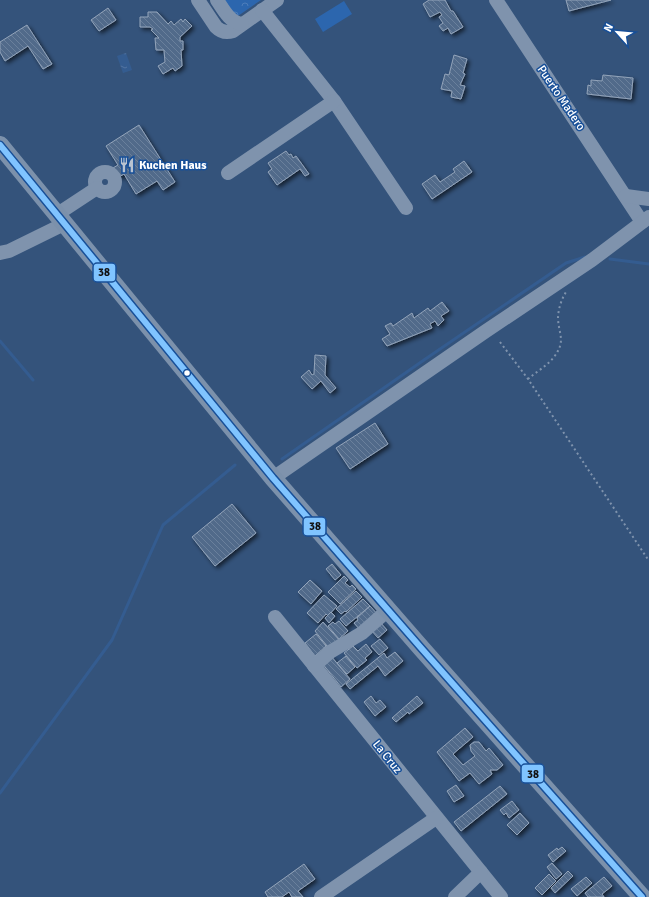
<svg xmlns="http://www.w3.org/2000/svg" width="649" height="897" font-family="Signika,sans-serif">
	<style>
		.green { fill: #2c66ae }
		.park { fill: url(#park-crowns) }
		.water { fill: url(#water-ripples) }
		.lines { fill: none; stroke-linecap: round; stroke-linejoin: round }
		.stream { stroke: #345c90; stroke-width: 3 }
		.building { fill: url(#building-back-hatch); stroke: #93a4ba; filter: url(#shadow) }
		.path { stroke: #7f93ad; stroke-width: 2; stroke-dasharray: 2 3; stroke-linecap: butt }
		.minor { stroke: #7f93ad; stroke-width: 14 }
		.major { stroke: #7c91ab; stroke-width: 18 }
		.bus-1-casing { stroke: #174f98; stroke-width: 9 }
		.bus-1 { stroke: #80c4ff; stroke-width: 6 }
		.bus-dot { fill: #fff; stroke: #174f98; stroke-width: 1.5 }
		.labels { text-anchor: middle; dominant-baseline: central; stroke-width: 3; stroke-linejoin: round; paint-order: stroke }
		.street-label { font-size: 12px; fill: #fff; stroke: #174f98 }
		.poi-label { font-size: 12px; font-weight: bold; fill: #fff; stroke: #174f98; text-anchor: start }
		.line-badge { stroke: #174f98; stroke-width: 1.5 }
		.pale-badge-label { font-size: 11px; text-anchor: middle; font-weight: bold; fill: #111 }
	</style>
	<defs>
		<pattern id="park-crowns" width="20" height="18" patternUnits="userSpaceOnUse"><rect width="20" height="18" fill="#2c66ae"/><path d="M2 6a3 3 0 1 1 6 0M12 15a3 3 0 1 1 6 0" fill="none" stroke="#4c7dba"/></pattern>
		<pattern id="water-ripples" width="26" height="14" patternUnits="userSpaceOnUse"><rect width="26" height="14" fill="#345c90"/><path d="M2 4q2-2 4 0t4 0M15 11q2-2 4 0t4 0" fill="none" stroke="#5274a1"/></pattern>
		<pattern id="building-back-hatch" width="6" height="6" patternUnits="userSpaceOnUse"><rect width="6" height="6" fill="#516a8a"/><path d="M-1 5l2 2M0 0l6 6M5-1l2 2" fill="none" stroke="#6b809c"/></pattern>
		<filter id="shadow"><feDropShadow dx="2.5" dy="2.5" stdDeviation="2" flood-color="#0009"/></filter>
	</defs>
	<rect width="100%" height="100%" fill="#34537b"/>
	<path class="green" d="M344,1L352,14L323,32L315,19Z"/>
	<path class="park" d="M222,0H261L235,18Z"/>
	<path class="water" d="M126,53L132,70L123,73L117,56Z"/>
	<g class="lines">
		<g class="stream">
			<path d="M610,259L649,264"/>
			<path d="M0,341L33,380"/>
			<path d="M282,459L424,360L566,263L585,257"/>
			<path d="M0,793L112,640L163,525L235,465"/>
		</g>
	</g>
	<g class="building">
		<path d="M429,0H445L451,11H453L463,27L451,34L448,28L443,31L439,26L443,23L439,17L442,15L440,12L430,17L423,4Z"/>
		<path d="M566,0H611L569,11Z"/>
		<path d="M108,8L116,20L99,31L91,20Z"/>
		<path d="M148,12H157L168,24L171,21L174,25L181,19L183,22L185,19L192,26L180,37V41H183V50H181L182,66L175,71L173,68L163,74L158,66L165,62L164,50H156L155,38H159L151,30L153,29L150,27H140V17H148Z"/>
		<path d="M27,25L52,64L43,69L28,46L5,61L0,52V42Z"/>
		<path d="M454,55L467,59L463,73L465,74L460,85L465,86L461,99L451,97L452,91L441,89L445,74L449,75Z"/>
		<path d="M603,75L633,78L631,99L587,94L588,85L591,86V80L602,81Z"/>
		<path d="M139,125L175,182L163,190L157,181L136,194L124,174L119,177L113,168L118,165L106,146Z"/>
		<path d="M286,151L289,155L291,154L293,158L296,156L309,174L305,176L300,169L277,185L268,172L272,169L268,163Z"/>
		<path d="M464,161L472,172L432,199L422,184L435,175L440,182L455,172L453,169Z"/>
		<path d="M442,302L449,311L441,316L444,320L438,326L435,321L430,324L432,328L387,346L382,339L390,334L385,326L391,323L393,326L412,313L414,318L428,308L430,311Z"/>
		<path d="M315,355L326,356L325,375L336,388L330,393L321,381L312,389L301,377L309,370L312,375L314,374Z"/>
		<path d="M375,423L388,444L350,469L336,448Z"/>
		<path d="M232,504L256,533L215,566L192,537Z"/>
		<path d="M332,564L341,575L335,580L326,569Z"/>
		<path d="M344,576L348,580L345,583L350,587L352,585L356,589L340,604L328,592Z"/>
		<path d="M310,580L322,591L311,604L298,592Z"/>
		<path d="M356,591L362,597L346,612L345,611L341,614L336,609Z"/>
		<path d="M324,595L337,606L328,616L326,614L318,623L307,613Z"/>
		<path d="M363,599L370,606L346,626L340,619Z"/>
		<path d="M370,606L379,616L361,631L354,623L358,620L357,618Z"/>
		<path d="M331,612L335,616L329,623L325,618Z"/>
		<path d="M339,621L348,631L339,639L328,626L333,622L335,624Z"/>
		<path d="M323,622L341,642L330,650L315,631Z"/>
		<path d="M380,622L387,630L378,638L371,630Z"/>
		<path d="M316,634L326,646L315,656L305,643Z"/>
		<path d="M380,639L388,648L379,655L371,646Z"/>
		<path d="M366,644L372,652L365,658L367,660L357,668L344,653L353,646L358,651Z"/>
		<path d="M395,652L403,661L385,676L378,666L350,689L346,684L384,653L387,658Z"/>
		<path d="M331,656L350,679L341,687L322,663Z"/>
		<path d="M346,656L355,667L347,674L337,663Z"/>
		<path d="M371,696L376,703L380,700L386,707L375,716L364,702Z"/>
		<path d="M417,696L423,703L409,714L408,712L396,722L392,718Z"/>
		<path d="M465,728L473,737L453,754L463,765L475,756L471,751L470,745L474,742H479L486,751L489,748L503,765L497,770H490L492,774L479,784L470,773L459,781L437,752Z"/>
		<path d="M456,785L464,796L454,802L447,791Z"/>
		<path d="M500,786L507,794L461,831L454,822Z"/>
		<path d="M512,801L519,810L509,818L506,813L504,815L500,810Z"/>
		<path d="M520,813L529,823L517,835L507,825Z"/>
		<path d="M562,847L566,851L553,862L548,855L557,848L558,850Z"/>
		<path d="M552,863L562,874L556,879L547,867Z"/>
		<path d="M304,864L315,879L298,891L303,897H292L289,892L282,897H268L265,892Z"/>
		<path d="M568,871L573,876L555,893L551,888Z"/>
		<path d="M549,874L556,881L542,895L535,888Z"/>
		<path d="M586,877L592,883L577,896L571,889Z"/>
		<path d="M604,877L612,886L602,894L604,897H588L585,893Z"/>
	</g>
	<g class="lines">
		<g class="path">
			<path d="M500,342L528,379L649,561"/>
			<path d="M528,379C536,372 547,366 554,357C566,341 559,335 558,319C558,310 561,300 566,292"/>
		</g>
		<g class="minor">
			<path d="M198,0L216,27C221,32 227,33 233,31L277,0"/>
			<path d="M217,0C223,9 230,23 242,24"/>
			<path d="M496,0L642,222"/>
			<path d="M262,10L334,101L406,208"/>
			<circle cx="105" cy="182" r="10"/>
			<path d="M228,173L334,101"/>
			<path d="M626,196L649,199"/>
			<path d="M56,215L97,188"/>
			<path d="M0,253L9,251L64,224"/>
			<path d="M273,478L486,331L592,260L649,217"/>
			<path d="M275,617L501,897"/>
			<path d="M314,666L330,652L362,633L388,610"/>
			<path d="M321,897L436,818"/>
			<path d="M455,897L481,872"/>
		</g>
		<path class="major" d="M0,145L273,478L422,649L642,897"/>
		<defs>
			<path id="bus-1" d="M0,145L273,478L422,649L642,897"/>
		</defs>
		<use href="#bus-1" class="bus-1-casing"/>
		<use href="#bus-1" class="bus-1"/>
	</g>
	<defs>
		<symbol id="restaurant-bare" viewBox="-9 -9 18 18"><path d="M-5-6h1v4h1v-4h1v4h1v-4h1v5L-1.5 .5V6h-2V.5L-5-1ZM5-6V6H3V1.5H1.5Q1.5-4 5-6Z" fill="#b8c3d1" stroke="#174f98" stroke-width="2.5" paint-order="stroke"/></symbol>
	</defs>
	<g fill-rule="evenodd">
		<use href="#restaurant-bare" x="116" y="154" width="22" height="22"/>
	</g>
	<circle class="bus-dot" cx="187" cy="373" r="3.5"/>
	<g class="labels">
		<g class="street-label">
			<text transform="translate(561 98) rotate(56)">Puerto Madero</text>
			<text transform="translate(387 757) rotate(51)">La Cruz</text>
		</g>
		<g class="poi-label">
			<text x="139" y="165">Kuchen Haus</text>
		</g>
	</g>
	<g class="line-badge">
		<rect x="93" y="263" width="23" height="19" rx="4" fill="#80c4ff"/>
		<rect x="303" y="517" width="23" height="19" rx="4" fill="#80c4ff"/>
		<rect x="521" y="764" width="23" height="19" rx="4" fill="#80c4ff"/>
	</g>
	<g class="pale-badge-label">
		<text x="104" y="276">38</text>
		<text x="315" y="530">38</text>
		<text x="533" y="778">38</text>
	</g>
	<g transform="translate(617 32) rotate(297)" stroke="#174f98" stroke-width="3" paint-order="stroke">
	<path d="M0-3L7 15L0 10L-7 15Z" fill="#ffffff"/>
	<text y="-6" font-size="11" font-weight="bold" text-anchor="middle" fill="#ffffff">N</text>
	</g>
</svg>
